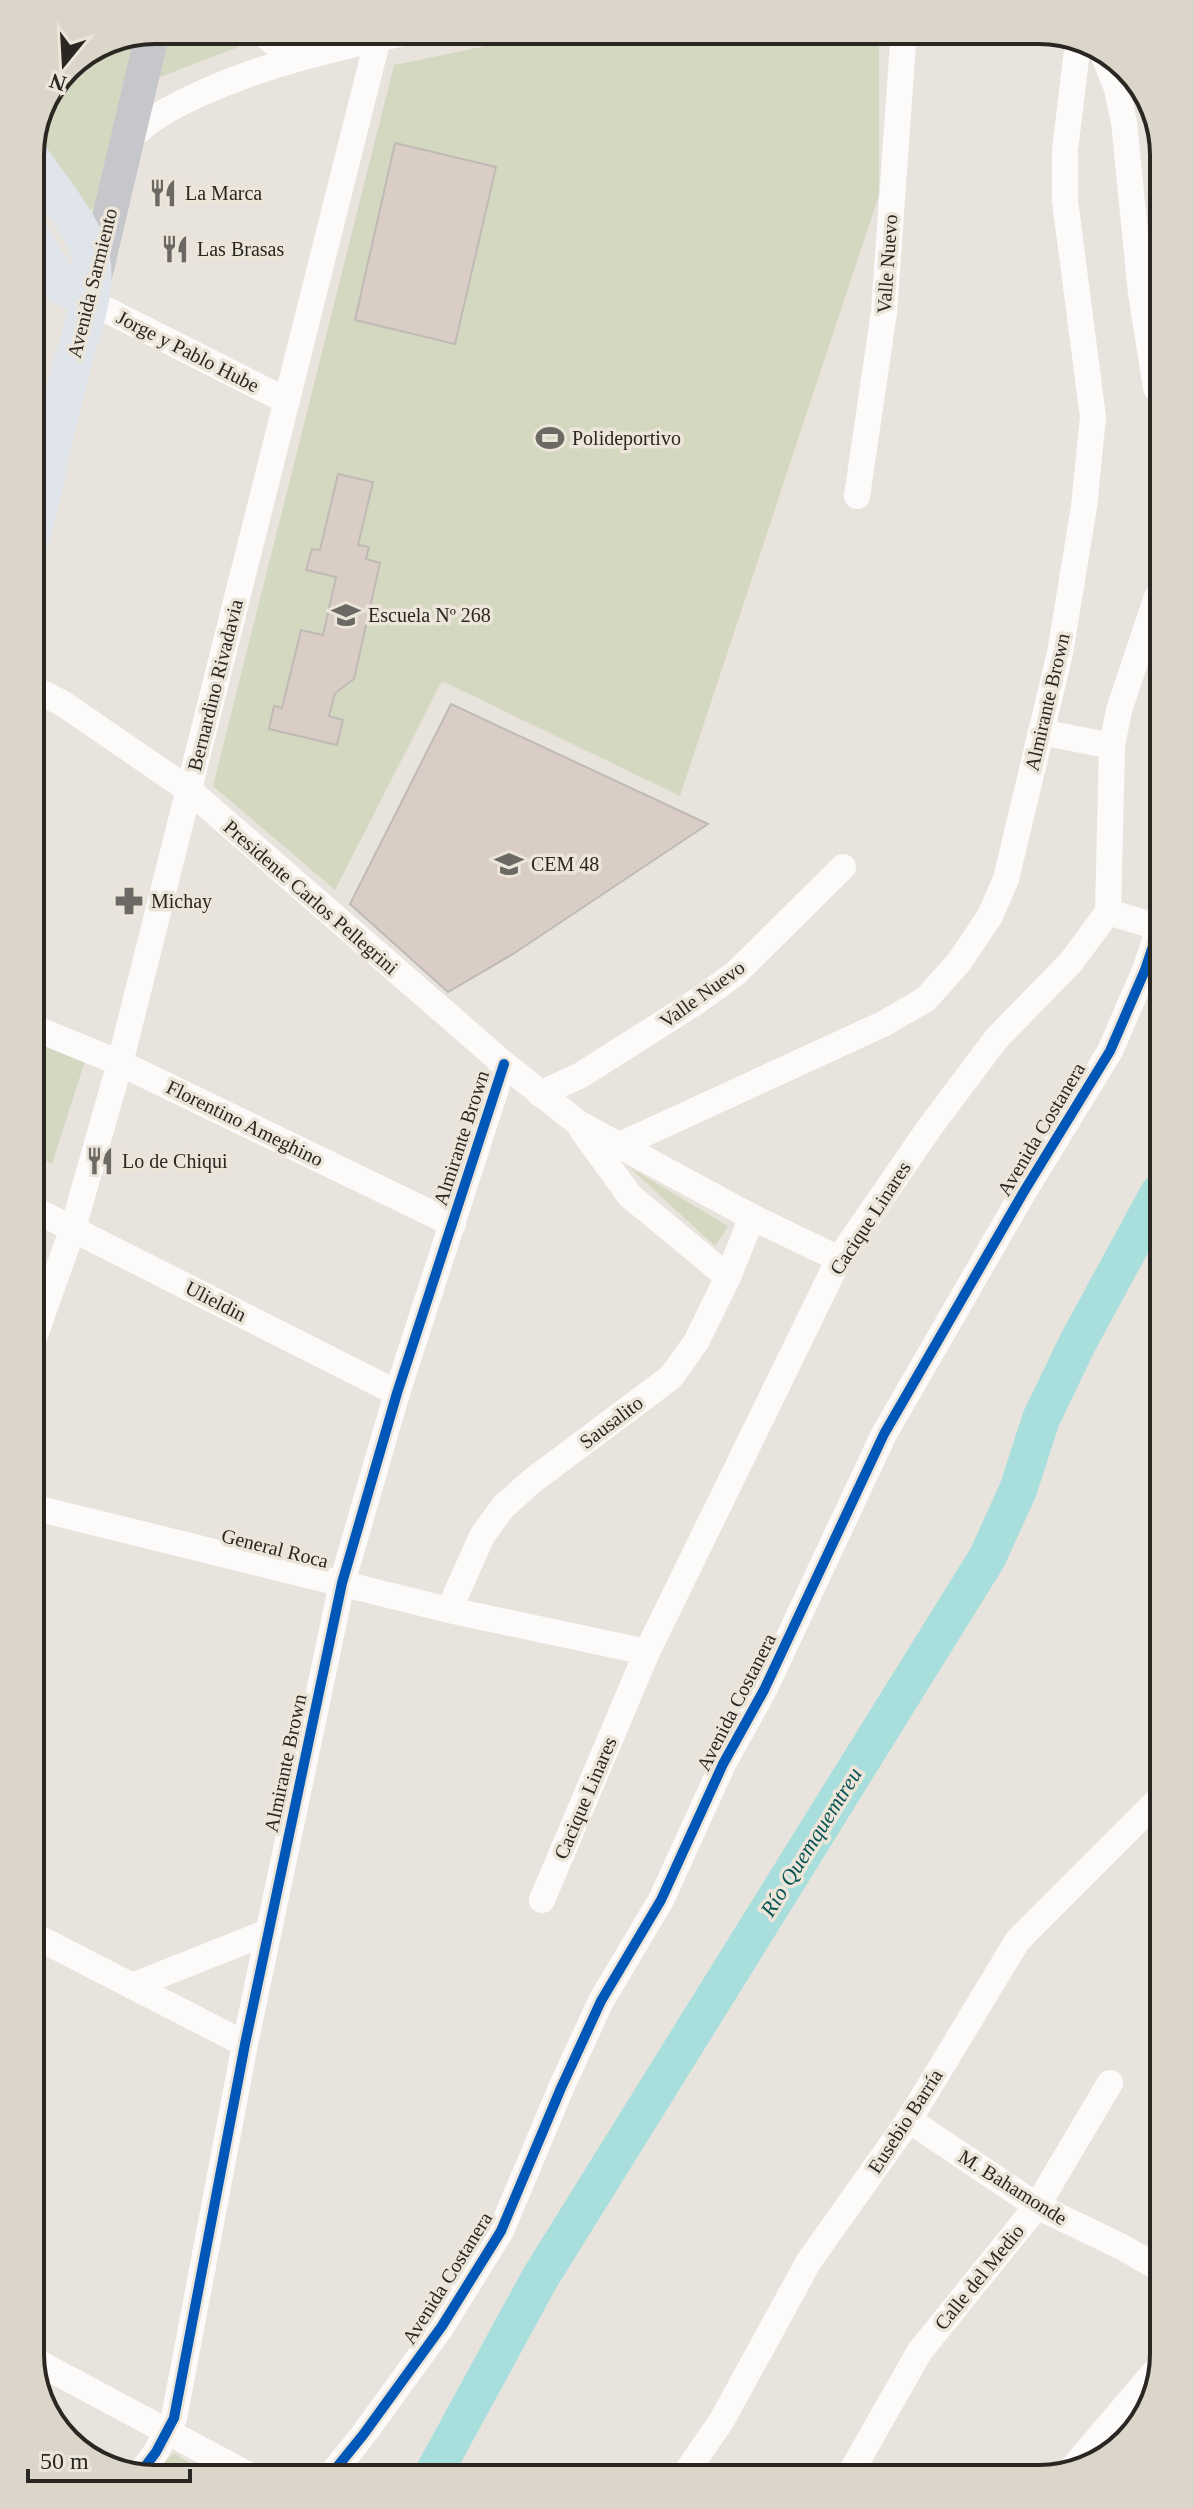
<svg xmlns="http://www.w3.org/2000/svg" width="1194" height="2509" font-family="Georgia,serif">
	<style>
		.green { fill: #d5d8c1 }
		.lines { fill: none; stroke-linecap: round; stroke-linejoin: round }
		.river { stroke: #a8dfdc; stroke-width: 38 }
		.building { fill: #dacdc6; stroke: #bfbab6; stroke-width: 2 }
		.minor { stroke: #fcfbfa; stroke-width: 26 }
		.major { stroke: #c6c7ca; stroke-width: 34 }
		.highway { stroke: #e0e5eb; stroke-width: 38 }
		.cycleway-casing { stroke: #ece5d9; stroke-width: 15 }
		.cycleway { stroke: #0057b8; stroke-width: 10 }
		.labels { text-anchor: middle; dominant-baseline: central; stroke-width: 7; stroke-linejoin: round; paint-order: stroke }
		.poi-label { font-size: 20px; fill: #2a2723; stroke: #ece5d9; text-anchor: start }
		.street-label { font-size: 20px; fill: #2a2723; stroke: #ece5d9 }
		.water-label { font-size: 22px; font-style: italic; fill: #085353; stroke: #ece5d9 }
		.rim { fill: none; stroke: #2a2723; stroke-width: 4 }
	</style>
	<rect width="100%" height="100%" fill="#e8e4dd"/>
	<g class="green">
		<path d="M164,30H234L240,38L241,44L236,48L160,77L156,76Z"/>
		<path d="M564,30H879V195L680,796L442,681L335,890L213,786L394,65Z"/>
		<path d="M142,35L97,208L86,210L31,146L67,66Z"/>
		<path d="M34,1038L85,1061L52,1164L34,1154Z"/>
		<path d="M629,1167L728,1226L715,1246Z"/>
		<path d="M174,2454L217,2478L151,2479L161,2462Z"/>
	</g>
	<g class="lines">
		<path class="river" d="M432,2476L540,2278L987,1558L1018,1490L1041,1419L1078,1342L1159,1193"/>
	</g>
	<g class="building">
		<path d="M395,143L496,167L455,344L355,320Z"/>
		<path d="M338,474L373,482L358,545L369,547L366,559L380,563L354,679L335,693L329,716L343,720L337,745L269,729L274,706L282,708L301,630L323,635L336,577L306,570L312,549L320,550Z"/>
		<path d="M451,704L708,824L513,954L448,992L350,904Z"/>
	</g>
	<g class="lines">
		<g class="minor">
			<path d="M259,30L292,58"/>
			<path d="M1102,51L1117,89L1124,122L1141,293L1156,388"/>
			<path d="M127,141C150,118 175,105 204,92C274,61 342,47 416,30"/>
			<path d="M89,301L287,401"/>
			<path d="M857,496L884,312L904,30"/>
			<path d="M32,688L62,703L189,790L504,1064L578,1123L752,1217L839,1259"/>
			<path d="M1041,732L1112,746"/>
			<path d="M1108,912L1158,927"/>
			<path d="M34,1028L120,1063L453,1224"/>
			<path d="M540,1094L581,1075L696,1002L736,973L843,867"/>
			<path d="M582,1130L630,1196L728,1277"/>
			<path d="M620,1145L883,1024L926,999L959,962L990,916L1006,879L1060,653L1084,507L1093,417L1065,201V150L1078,42"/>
			<path d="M35,1210L397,1393"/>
			<path d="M35,1335L73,1228L120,1063L380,30"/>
			<path d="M36,1508L449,1610L647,1652"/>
			<path d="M449,1610L482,1536L503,1507L532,1481L671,1377L696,1342L728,1277L752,1217"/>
			<path d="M542,1900L647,1652L839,1259L930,1127L996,1039L1071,962L1108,912L1112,746L1119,710L1157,597"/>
			<path d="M37,1937L245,2044"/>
			<path d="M132,1986L268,1932"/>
			<path d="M909,2120L1037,2206L1122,2247L1164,2271"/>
			<path d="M39,2363L254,2478"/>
			<path d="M1071,2470L1162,2363"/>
			<path d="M851,2472L920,2351L1037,2206L1110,2083"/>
			<path d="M685,2474L722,2420L809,2261L909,2120L1018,1940L1162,1796"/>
			<path d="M138,2476L156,2452L174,2418L245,2044L342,1583L397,1393L504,1064"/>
			<path d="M329,2477L363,2435L442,2326L501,2231L561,2088L601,2001L661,1900L723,1764L764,1690L884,1434L1023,1193L1110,1051L1145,970L1158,931"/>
		</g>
		<path class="major" d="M94,281L153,31"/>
		<g class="highway">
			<path d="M30,157C48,183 79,221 89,250C101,287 80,333 71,369C57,424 45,480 32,536"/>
			<path d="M31,236L60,284L89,301"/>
		</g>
		<defs>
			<g id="cycleway">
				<path d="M138,2476L156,2452L174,2418L245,2044L342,1583L397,1393L504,1064"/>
				<path d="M329,2477L363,2435L442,2326L501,2231L561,2088L601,2001L661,1900L723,1764L764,1690L884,1434L1023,1193L1110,1051L1145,970L1158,931"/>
			</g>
		</defs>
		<use href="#cycleway" class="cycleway-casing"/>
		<use href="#cycleway" class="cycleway"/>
	</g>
	<defs>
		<symbol id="restaurant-bare" viewBox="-9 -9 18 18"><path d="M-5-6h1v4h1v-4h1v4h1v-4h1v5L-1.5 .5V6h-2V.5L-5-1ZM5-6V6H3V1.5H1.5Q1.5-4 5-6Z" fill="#6c6964" stroke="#ece5d9" stroke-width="2.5" paint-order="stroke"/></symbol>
		<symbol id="stadium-bare" viewBox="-9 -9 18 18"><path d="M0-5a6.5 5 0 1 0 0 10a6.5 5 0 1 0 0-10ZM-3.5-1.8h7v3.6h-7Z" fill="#6c6964" stroke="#ece5d9" stroke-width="2.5" paint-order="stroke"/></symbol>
		<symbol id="school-bare" viewBox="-9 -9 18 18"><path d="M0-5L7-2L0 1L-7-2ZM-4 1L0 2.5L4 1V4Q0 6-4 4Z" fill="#6c6964" stroke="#ece5d9" stroke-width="2.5" paint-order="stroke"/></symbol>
		<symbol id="pharmacy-bare" viewBox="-9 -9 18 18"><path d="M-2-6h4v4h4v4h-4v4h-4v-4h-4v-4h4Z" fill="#6c6964" stroke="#ece5d9" stroke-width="2.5" paint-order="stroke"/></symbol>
	</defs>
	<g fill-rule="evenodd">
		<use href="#restaurant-bare" x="143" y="173" width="40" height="40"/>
		<use href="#restaurant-bare" x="155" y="229" width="40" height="40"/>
		<use href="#stadium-bare" x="530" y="418" width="40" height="40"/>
		<use href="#school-bare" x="326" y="595" width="40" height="40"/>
		<use href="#school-bare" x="489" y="844" width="40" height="40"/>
		<use href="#pharmacy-bare" x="109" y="881" width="40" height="40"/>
		<use href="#restaurant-bare" x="80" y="1141" width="40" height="40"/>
	</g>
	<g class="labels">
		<g class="poi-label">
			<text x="185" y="193">La Marca</text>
			<text x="197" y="249">Las Brasas</text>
			<text x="572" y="438">Polideportivo</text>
			<text x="368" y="615">Escuela Nº 268</text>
			<text x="531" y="864">CEM 48</text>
			<text x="151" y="901">Michay</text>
			<text x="122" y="1161">Lo de Chiqui</text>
		</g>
		<g class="street-label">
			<text transform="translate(887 264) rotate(-86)">Valle Nuevo</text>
			<text transform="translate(92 283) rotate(-76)">Avenida Sarmiento</text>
			<text transform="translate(188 351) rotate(27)">Jorge y Pablo Hube</text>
			<text transform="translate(215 685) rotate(-76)">Bernardino Rivadavia</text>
			<text transform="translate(1047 702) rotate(-77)">Almirante Brown</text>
			<text transform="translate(311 897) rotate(41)">Presidente Carlos Pellegrini</text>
			<text transform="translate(702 994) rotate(-36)">Valle Nuevo</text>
			<text transform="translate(245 1123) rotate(26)">Florentino Ameghino</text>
			<text transform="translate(1041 1129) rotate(-59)">Avenida Costanera</text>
			<text transform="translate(461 1138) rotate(-72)">Almirante Brown</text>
			<text transform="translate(870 1218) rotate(-57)">Cacique Linares</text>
			<text transform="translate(216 1301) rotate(27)">Ulieldin</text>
			<text transform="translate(611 1422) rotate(-37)">Sausalito</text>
			<text transform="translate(275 1548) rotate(14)">General Roca</text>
			<text transform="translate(736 1702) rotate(-63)">Avenida Costanera</text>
			<text transform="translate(285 1763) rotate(-78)">Almirante Brown</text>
			<text transform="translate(585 1798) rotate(-67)">Cacique Linares</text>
			<text transform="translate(905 2121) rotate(-57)">Eusebio Barría</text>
			<text transform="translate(1013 2187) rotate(32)">M. Bahamonde</text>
			<text transform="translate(979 2277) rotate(-51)">Calle del Medio</text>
			<text transform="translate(447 2278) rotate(-58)">Avenida Costanera</text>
		</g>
		<g class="water-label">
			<text transform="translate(811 1842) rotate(-58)">Río Quemquemtreu</text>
		</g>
	</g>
	<path d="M0 0H1194V2509H0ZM155 44H1039A111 111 0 0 1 1150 155V2354A111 111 0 0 1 1039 2465H155A111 111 0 0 1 44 2354V155A111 111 0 0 1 155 44Z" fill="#dcd6ca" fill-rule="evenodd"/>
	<path class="rim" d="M155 44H1039A111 111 0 0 1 1150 155V2354A111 111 0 0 1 1039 2465H155A111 111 0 0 1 44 2354V155A111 111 0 0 1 155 44Z"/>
	<g transform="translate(64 64) rotate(198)" stroke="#ece5d9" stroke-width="6" paint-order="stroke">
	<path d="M0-6L14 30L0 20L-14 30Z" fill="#2a2723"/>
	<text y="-12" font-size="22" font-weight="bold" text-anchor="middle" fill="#2a2723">N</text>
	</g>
	<path d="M28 2469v12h162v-12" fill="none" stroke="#2a2723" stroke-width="4"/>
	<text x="40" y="2469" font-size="24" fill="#2a2723" stroke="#ece5d9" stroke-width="6" paint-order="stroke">50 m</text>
</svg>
